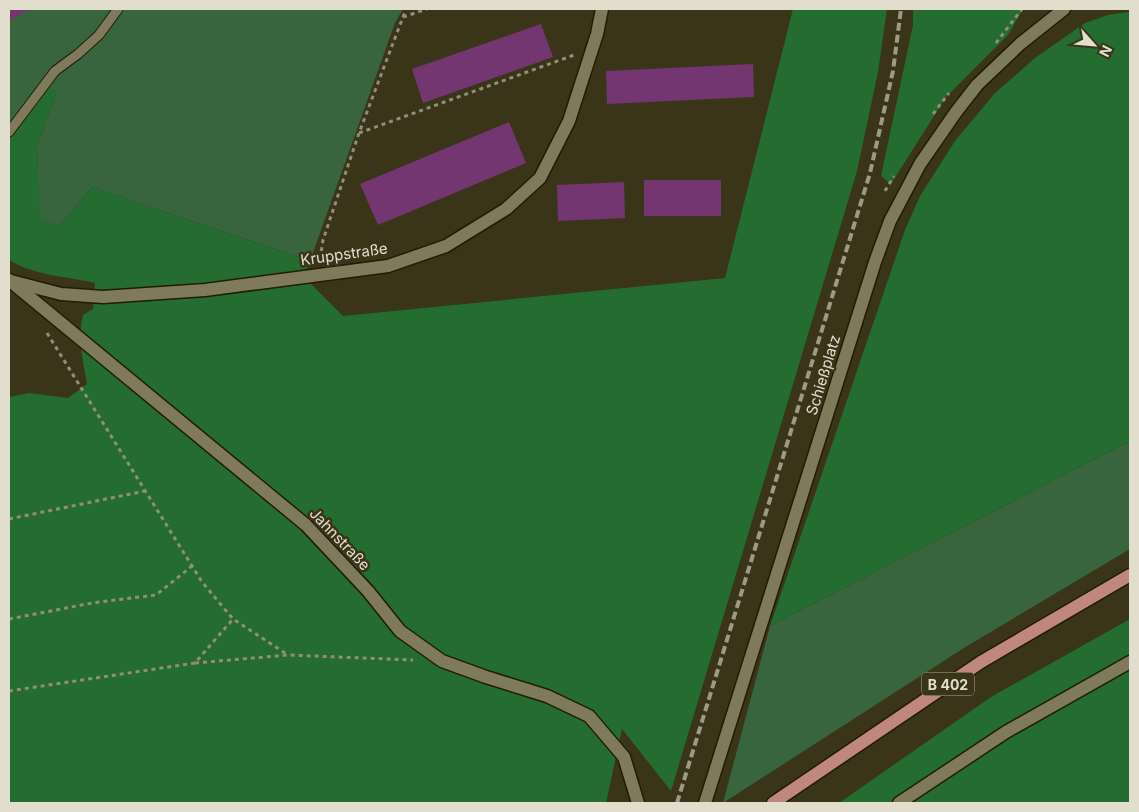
<svg xmlns="http://www.w3.org/2000/svg" width="1139" height="812" font-family="Inter,sans-serif">
	<style>
		.green { fill: #39653e }
		.forest { fill: #246c30 }
		.building { fill: #733671 }
		.lines { fill: none; stroke-linecap: round; stroke-linejoin: round }
		.lane-casing { stroke: #211c02; stroke-width: 11 }
		.street-casing { stroke: #211c02; stroke-width: 15 }
		.primary-casing { stroke: #211c02; stroke-width: 15 }
		.path { stroke: #928e79; stroke-width: 3; stroke-dasharray: 4 4; stroke-linecap: butt }
		.lane { stroke: #7f7a5c; stroke-width: 9 }
		.street { stroke: #7f7a5c; stroke-width: 12 }
		.primary { stroke: #c0877f; stroke-width: 12 }
		.rail { stroke: #9e9a85; stroke-width: 4; stroke-dasharray: 8 4; stroke-linecap: butt }
		.labels { text-anchor: middle; dominant-baseline: central; stroke-width: 5; stroke-linejoin: round; paint-order: stroke }
		.shield { fill: #3a3519; stroke: #afab98; stroke-width: 1 }
		.shield-label { font-size: 14px; font-weight: bold; fill: #e1dece }
		.street-label { font-size: 15px; fill: #e1dece; stroke: #3a3519 }
	</style>
	<rect width="100%" height="100%" fill="#3a3519"/>
	<g class="green">
		<path d="M9,9H403L395,23L310,261L92,187L60,226L39,220L37,146L57,92L9,132Z"/>
		<path d="M1130,441V549L967,646L723,803L770,626Z"/>
	</g>
	<g class="forest">
		<path d="M793,9H887L878,72L857,171L671,791L622,729L606,803H9V397L29,393L68,398L87,384C83,360 77,338 83,315L93,309L95,283C66,276 35,276 9,260V132L45,83L57,92L37,146L40,220L60,226L92,187L310,261L303,276L343,316L725,278Z"/>
		<path d="M913,9H1023L1008,35L946,97L891,184L881,176L913,25Z"/>
		<path d="M1127,12L1130,13V441L770,626L905,230L920,196L955,141L995,93L1035,58L1085,23L1108,15Z"/>
		<path d="M1130,619V803H839L991,697Z"/>
	</g>
	<g class="building">
		<path d="M9,9H29L9,21Z"/>
		<path d="M541,24L553,57L423,103L412,69Z"/>
		<path d="M753,64L754,97L607,104L606,71Z"/>
		<path d="M509,122L526,163L378,225L360,184Z"/>
		<rect x="644" y="180" width="77" height="36"/>
		<path d="M624,182L625,218L558,221L557,185Z"/>
	</g>
	<g class="lines">
		<defs>
			<path id="lane" d="M9,132L55,71L78,54L99,35L118,9"/>
			<g id="street">
				<path d="M9,280L306,525L368,591L400,631L442,661L486,677L547,696L589,716L624,757L638,803"/>
				<path d="M11,281L61,294L103,297L205,290L388,266L446,246L506,209L540,178L569,121L597,34L602,9"/>
				<path d="M705,803L875,262L890,221L920,164L956,112L977,85L1020,44L1064,9"/>
				<path d="M899,803L1006,732L1130,662"/>
			</g>
			<path id="primary" d="M773,803L981,662L1130,575"/>
		</defs>
		<use href="#lane" class="lane-casing"/>
		<use href="#street" class="street-casing"/>
		<use href="#primary" class="primary-casing"/>
		<g class="path">
			<path d="M403,17L427,9"/>
			<path d="M996,43L1022,9"/>
			<path d="M933,114L949,93"/>
			<path d="M359,133L574,55"/>
			<path d="M885,191L894,176"/>
			<path d="M320,259L323,240L359,133L406,9"/>
			<path d="M47,333L202,582L233,619L288,655"/>
			<path d="M9,519L145,491"/>
			<path d="M9,619L92,603L156,595L192,566"/>
			<path d="M195,663L288,655L413,660"/>
			<path d="M9,691L195,663L233,619"/>
		</g>
		<use href="#lane" class="lane"/>
		<use href="#street" class="street"/>
		<use href="#primary" class="primary"/>
		<path class="rail" d="M677,803L870,173L893,71L901,9"/>
	</g>
	<g class="labels">
		<rect class="shield" x="922" y="672.5" width="52" height="23" rx="4"/>
		<g class="shield-label">
			<text x="948" y="684">B 402</text>
		</g>
		<g class="street-label">
			<text transform="translate(344 254) rotate(-8)">Kruppstraße</text>
			<text transform="translate(823 375) rotate(-73)">Schießplatz</text>
			<text transform="translate(340 539) rotate(46)">Jahnstraße</text>
		</g>
	</g>
	<rect width="1139" height="812" fill="none" stroke="#e1dece" stroke-width="20"/>
	<g transform="translate(1094 45) rotate(117)" stroke="#3a3519" stroke-width="4" paint-order="stroke">
	<path d="M0-4L9 19L0 12L-9 19Z" fill="#e1dece"/>
	<text y="-8" font-size="14" font-weight="bold" text-anchor="middle" fill="#e1dece">N</text>
	</g>
</svg>
